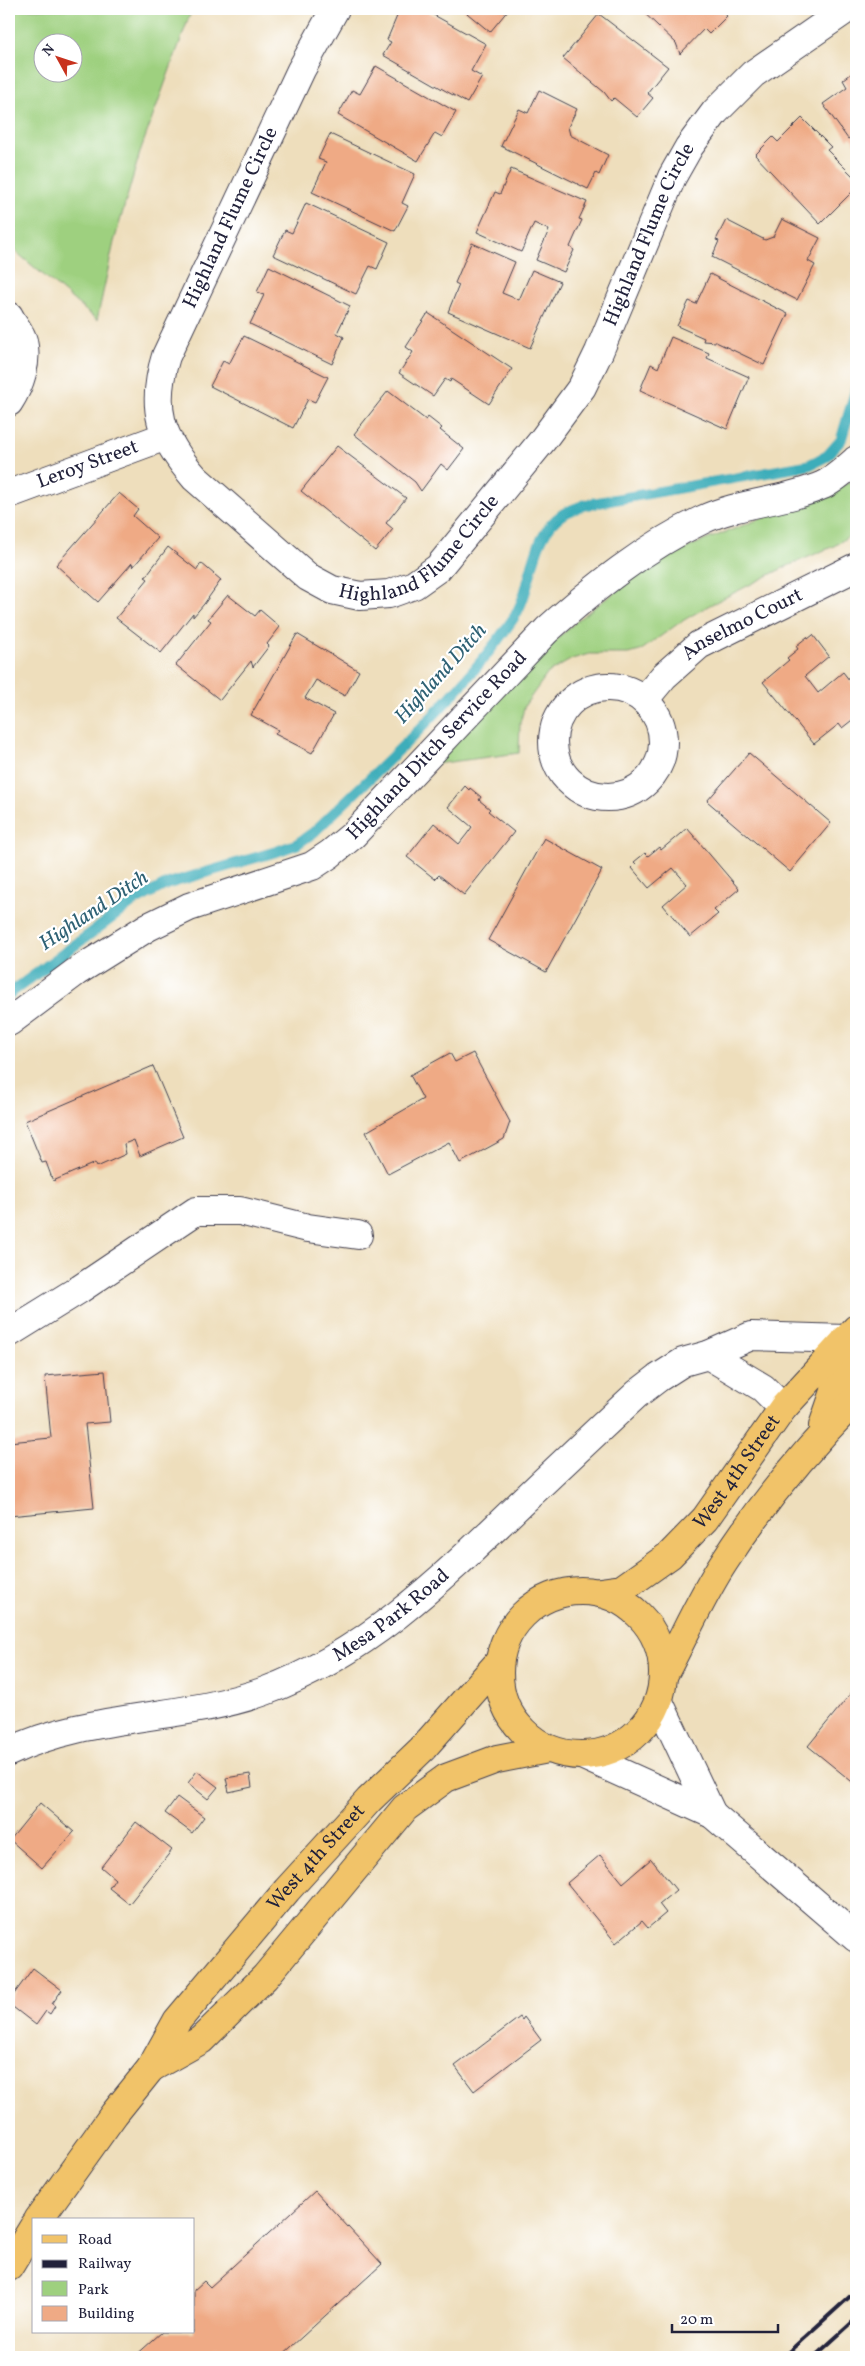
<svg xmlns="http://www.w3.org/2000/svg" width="865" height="2366" font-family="Vollkorn,serif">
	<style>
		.green { fill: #9ed07f; stroke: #60795d; fill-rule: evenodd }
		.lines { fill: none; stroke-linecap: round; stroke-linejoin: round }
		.stream { stroke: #3dadba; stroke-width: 11 }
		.building { fill: #efaa85 }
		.minor-casing { stroke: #413e4e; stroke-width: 30 }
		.major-casing { stroke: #413e4e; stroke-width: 30 }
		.minor { stroke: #fff; stroke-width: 28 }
		.major { stroke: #f1c369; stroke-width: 28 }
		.rail { stroke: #22223b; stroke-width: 4 }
		.labels { text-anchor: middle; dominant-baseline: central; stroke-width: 4.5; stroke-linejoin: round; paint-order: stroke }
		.street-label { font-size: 20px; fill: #22223b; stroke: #fff }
		.water-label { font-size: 21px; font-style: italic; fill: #2e6174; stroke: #fff }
	</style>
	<rect width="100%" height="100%" fill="#fff"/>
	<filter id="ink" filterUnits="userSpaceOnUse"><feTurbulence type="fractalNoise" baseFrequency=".02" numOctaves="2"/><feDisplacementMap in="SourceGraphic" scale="10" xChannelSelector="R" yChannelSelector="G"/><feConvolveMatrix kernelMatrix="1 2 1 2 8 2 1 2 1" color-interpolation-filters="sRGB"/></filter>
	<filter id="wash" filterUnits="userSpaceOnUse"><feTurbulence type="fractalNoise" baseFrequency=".0096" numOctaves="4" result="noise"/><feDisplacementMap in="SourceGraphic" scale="20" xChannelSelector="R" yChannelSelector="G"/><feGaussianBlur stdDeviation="1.12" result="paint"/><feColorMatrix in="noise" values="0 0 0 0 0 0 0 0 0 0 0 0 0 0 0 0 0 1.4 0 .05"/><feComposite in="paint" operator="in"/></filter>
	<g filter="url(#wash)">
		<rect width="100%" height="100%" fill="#eedebc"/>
		<g class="green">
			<path d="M9,9H192L141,149L114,242L97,320L9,246ZM42,42H72V72H42Z"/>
			<path d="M856,478L855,532L834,546L783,568L708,606L679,623L640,651L628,654H589L572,659L548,673L525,705L520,723L519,753L435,764L548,647L580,618L653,564L698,543L839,488Z"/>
		</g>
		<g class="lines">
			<path class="stream" d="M9,994L133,902L167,884L278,851L297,844L314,832C383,765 458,699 513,619C534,588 529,536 563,514C570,510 577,508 584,505L809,465L827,456L841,440L856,389"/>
		</g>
		<g id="blocks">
			<g class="building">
				<path d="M400,9H423L486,44L471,71L482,77L467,103L383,55L391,42L387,40Z"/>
				<path d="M462,9H509L490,32Z"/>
				<path d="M640,9H720L727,16L709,34L704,29L680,54L676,43Z"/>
				<path d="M599,14L668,67L647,93L653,98L637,117L614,98L611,101L604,92L563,58Z"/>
				<path d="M376,66L456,112L442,137L435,133L418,161L338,115L352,90L360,94Z"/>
				<path d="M856,70V145L851,137L848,139L823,104L847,87L843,80Z"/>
				<path d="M539,90L577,109L568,127L570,135L608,155L599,175L596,173L588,189L501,146L519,109L528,113Z"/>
				<path d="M802,118L831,147L827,150L856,179V188L820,224L755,155L773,137L778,142Z"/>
				<path d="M330,134L415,174L402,203L408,206L395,231L312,192L326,162L318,159Z"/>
				<path d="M511,169L587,202L579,219L582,220L570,247L574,250L564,272L536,260L549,230L534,223L521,252L477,232L495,192L500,194Z"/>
				<path d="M306,203L389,242L377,269L370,266L356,294L273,255L285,230L292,233Z"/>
				<path d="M782,219L820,238L808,261L815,265L797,300L712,257L719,241L716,240L726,220L765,240L773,237Z"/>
				<path d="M472,243L515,262L502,293L519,300L532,270L560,282L530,348L448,312L459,285L455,283Z"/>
				<path d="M269,266L350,306L337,333L344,337L332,364L250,324L264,295L257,292Z"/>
				<path d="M710,274L788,314L764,365L716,342L703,341L704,338L677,326L689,301L696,304Z"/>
				<path d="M428,313L512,369L489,404L451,379L450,382L445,379L433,396L399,373L413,352L406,347Z"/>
				<path d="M244,336L328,377L315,402L308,399L293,428L210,386L223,361L229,364Z"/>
				<path d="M671,337L709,353L707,358L749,377L727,429L640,390L651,364L658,368Z"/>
				<path d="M388,391L426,420L428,417L442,428L440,430L464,449L448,470L441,464L421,491L415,482L354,434Z"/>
				<path d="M337,446L406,498L386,523L393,529L375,551L301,491Z"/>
				<path d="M119,493L138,509L133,516L158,538L133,567L132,563L98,602L56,565Z"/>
				<path d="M168,547L197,570L201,563L221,580L204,604L193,617V613L161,653L116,618L148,579L145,577Z"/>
				<path d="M228,595L255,616L260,610L280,627L267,644L269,646L253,667L251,661L220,700L176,665L211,621L208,619Z"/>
				<path d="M297,634L359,671L345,696L316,680L305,698L334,714L312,753L275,734L278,730L251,715Z"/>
				<path d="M813,635L829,656L805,676L818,693L843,672L856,689V717L842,728L839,724L814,744L763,682L789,660L787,658L798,649L796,646L807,637L808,639Z"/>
				<path d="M749,753L831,823L790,872L707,801Z"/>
				<path d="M465,786L469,790L470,788L481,797L479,800L490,809L488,811L514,832L464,895L439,875L435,879L407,857L434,823L459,844L467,834L472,827L448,807Z"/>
				<path d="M687,828L739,889L714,910L718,914L690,937L663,905L687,884L673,868L649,888L632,868L636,864L634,862L645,853L648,856L659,847L661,850Z"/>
				<path d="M544,838L602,870L546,972L488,940Z"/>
				<path d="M450,1053L455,1062L473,1053L510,1122L504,1139L460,1163L449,1142L388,1174L366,1132L423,1099L410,1075Z"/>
				<path d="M153,1066L183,1137L140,1156L134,1140L124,1144L126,1154L97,1167L95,1163L53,1181L46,1162L42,1163L25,1121Z"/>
				<path d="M105,1371L110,1422L85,1424L94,1508L9,1516V1442L51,1438L45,1376Z"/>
				<path d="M856,1687V1785L808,1746Z"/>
				<path d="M197,1771L218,1787L208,1799L188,1783Z"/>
				<path d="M250,1774L252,1787L229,1792L226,1778Z"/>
				<path d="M177,1797L204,1817L192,1833L165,1813Z"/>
				<path d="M40,1803L74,1832L42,1868L10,1840Z"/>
				<path d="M136,1822L172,1850L129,1904L109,1888L115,1879L101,1867Z"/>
				<path d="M600,1855L623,1883L651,1859L676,1890L659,1904L666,1913L648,1928L642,1921L616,1943L567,1883Z"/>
				<path d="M33,1968L62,1990L52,2004L55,2006L50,2014L46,2011L36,2025L9,2004V2001Z"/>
				<path d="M520,2017L522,2020L524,2017L541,2040L474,2091L455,2066Z"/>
				<path d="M315,2191L382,2264L280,2357H134L162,2332H194V2290L204,2281L210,2287Z"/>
			</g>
		</g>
	</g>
	<g filter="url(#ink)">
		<use href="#blocks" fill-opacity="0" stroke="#413e4e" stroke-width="1"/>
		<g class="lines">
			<defs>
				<g id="minor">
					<path id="s1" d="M335,9L301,70L166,356C150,407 160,438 195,478L308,577L332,590L360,596L389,594L414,585L438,568L542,441L582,387L599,352L672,177L689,147L715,112L753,74L847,9"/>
					<path d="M9,316C13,324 21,333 23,341C28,362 20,385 9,402"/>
					<path id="s2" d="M9,494L166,436"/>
					<circle cx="608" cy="742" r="55"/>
					<path id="s3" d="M644,700L664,676L699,645L856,567"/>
					<path id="s4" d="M9,1022L76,972L148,927L189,907L312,866L330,854L353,835L547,630C594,588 645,547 702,520C740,502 784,502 823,485C835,479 846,469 856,460"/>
					<path d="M9,1333L80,1289L196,1211H240L308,1228L358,1235"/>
					<path d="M708,1355L763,1388L783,1408"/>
					<path d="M659,1702L712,1814"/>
					<path id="s5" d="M9,1752C88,1713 182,1721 265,1691C366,1654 443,1578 519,1505C558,1468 597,1431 637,1394L658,1378L683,1362L708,1355L751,1336L846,1339"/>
					<path d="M584,1756L712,1814L856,1938"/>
				</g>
				<g id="major">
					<path d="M823,1426L844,1365L846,1339"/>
					<circle cx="581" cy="1673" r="82"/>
					<path id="s6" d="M600,1592L622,1589L670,1555L705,1519L783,1408L856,1329"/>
					<path d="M664,1674C684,1637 701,1597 724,1562C762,1503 807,1449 856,1399"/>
					<path d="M151,2068L201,2040L265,1977L405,1808L446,1778L497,1759L548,1749"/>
					<path id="s7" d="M38,2220L114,2114L151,2068L177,2021L287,1890L369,1800L422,1749L499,1662"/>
					<path d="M9,2267L34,2226"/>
				</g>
			</defs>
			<use href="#minor" class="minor-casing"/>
			<use href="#major" class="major-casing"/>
			<use href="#minor" class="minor"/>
			<use href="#major" class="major"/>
			<g class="rail">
				<path d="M783,2357L856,2291"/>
				<path d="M814,2357L856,2319"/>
			</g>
		</g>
	</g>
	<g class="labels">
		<g class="street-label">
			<text transform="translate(231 218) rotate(-65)">Highland Flume Circle</text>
			<text stroke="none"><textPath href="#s1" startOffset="1208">Highland Flume Circle</textPath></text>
			<text stroke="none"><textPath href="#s2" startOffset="84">Leroy Street</textPath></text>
			<text stroke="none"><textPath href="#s1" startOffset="802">Highland Flume Circle</textPath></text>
			<text stroke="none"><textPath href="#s3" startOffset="126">Anselmo Court</textPath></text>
			<text stroke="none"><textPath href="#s4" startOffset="518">Highland Ditch Service Road</textPath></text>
			<text stroke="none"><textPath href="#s6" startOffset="188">West 4th Street</textPath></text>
			<text stroke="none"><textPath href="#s5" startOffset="412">Mesa Park Road</textPath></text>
			<text stroke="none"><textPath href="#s7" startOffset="458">West 4th Street</textPath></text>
		</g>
		<g class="water-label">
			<text transform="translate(441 674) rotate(-48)">Highland Ditch</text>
			<text transform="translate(94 911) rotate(-34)">Highland Ditch</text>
		</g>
	</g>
	<rect width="865" height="2366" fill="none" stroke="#fff" stroke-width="30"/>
	<rect x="32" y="2218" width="162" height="115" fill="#ffffff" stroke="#a7a7b1"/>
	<rect x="42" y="2235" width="25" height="8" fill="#f1c369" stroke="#a7a7b1"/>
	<text x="78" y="2244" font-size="15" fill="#22223b">Road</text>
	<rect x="42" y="2260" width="25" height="8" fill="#22223b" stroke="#a7a7b1"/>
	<text x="78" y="2268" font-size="15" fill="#22223b">Railway</text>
	<rect x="42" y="2281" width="25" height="15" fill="#9ed07f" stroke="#a7a7b1"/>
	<text x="78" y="2294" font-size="15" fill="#22223b">Park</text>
	<rect x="42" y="2306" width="25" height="15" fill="#efaa85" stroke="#a7a7b1"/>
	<text x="78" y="2318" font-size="15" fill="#22223b">Building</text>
	<g transform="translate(58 58) rotate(310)"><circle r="24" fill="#ffffff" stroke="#a7a7b1"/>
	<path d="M0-4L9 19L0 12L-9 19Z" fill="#c8321e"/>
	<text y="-8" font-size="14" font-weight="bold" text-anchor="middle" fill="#22223b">N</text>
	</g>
	<path d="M672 2324v8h106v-8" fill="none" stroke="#22223b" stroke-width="2.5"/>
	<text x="680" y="2324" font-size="15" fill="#22223b" stroke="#ffffff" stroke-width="4" paint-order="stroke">20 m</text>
</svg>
